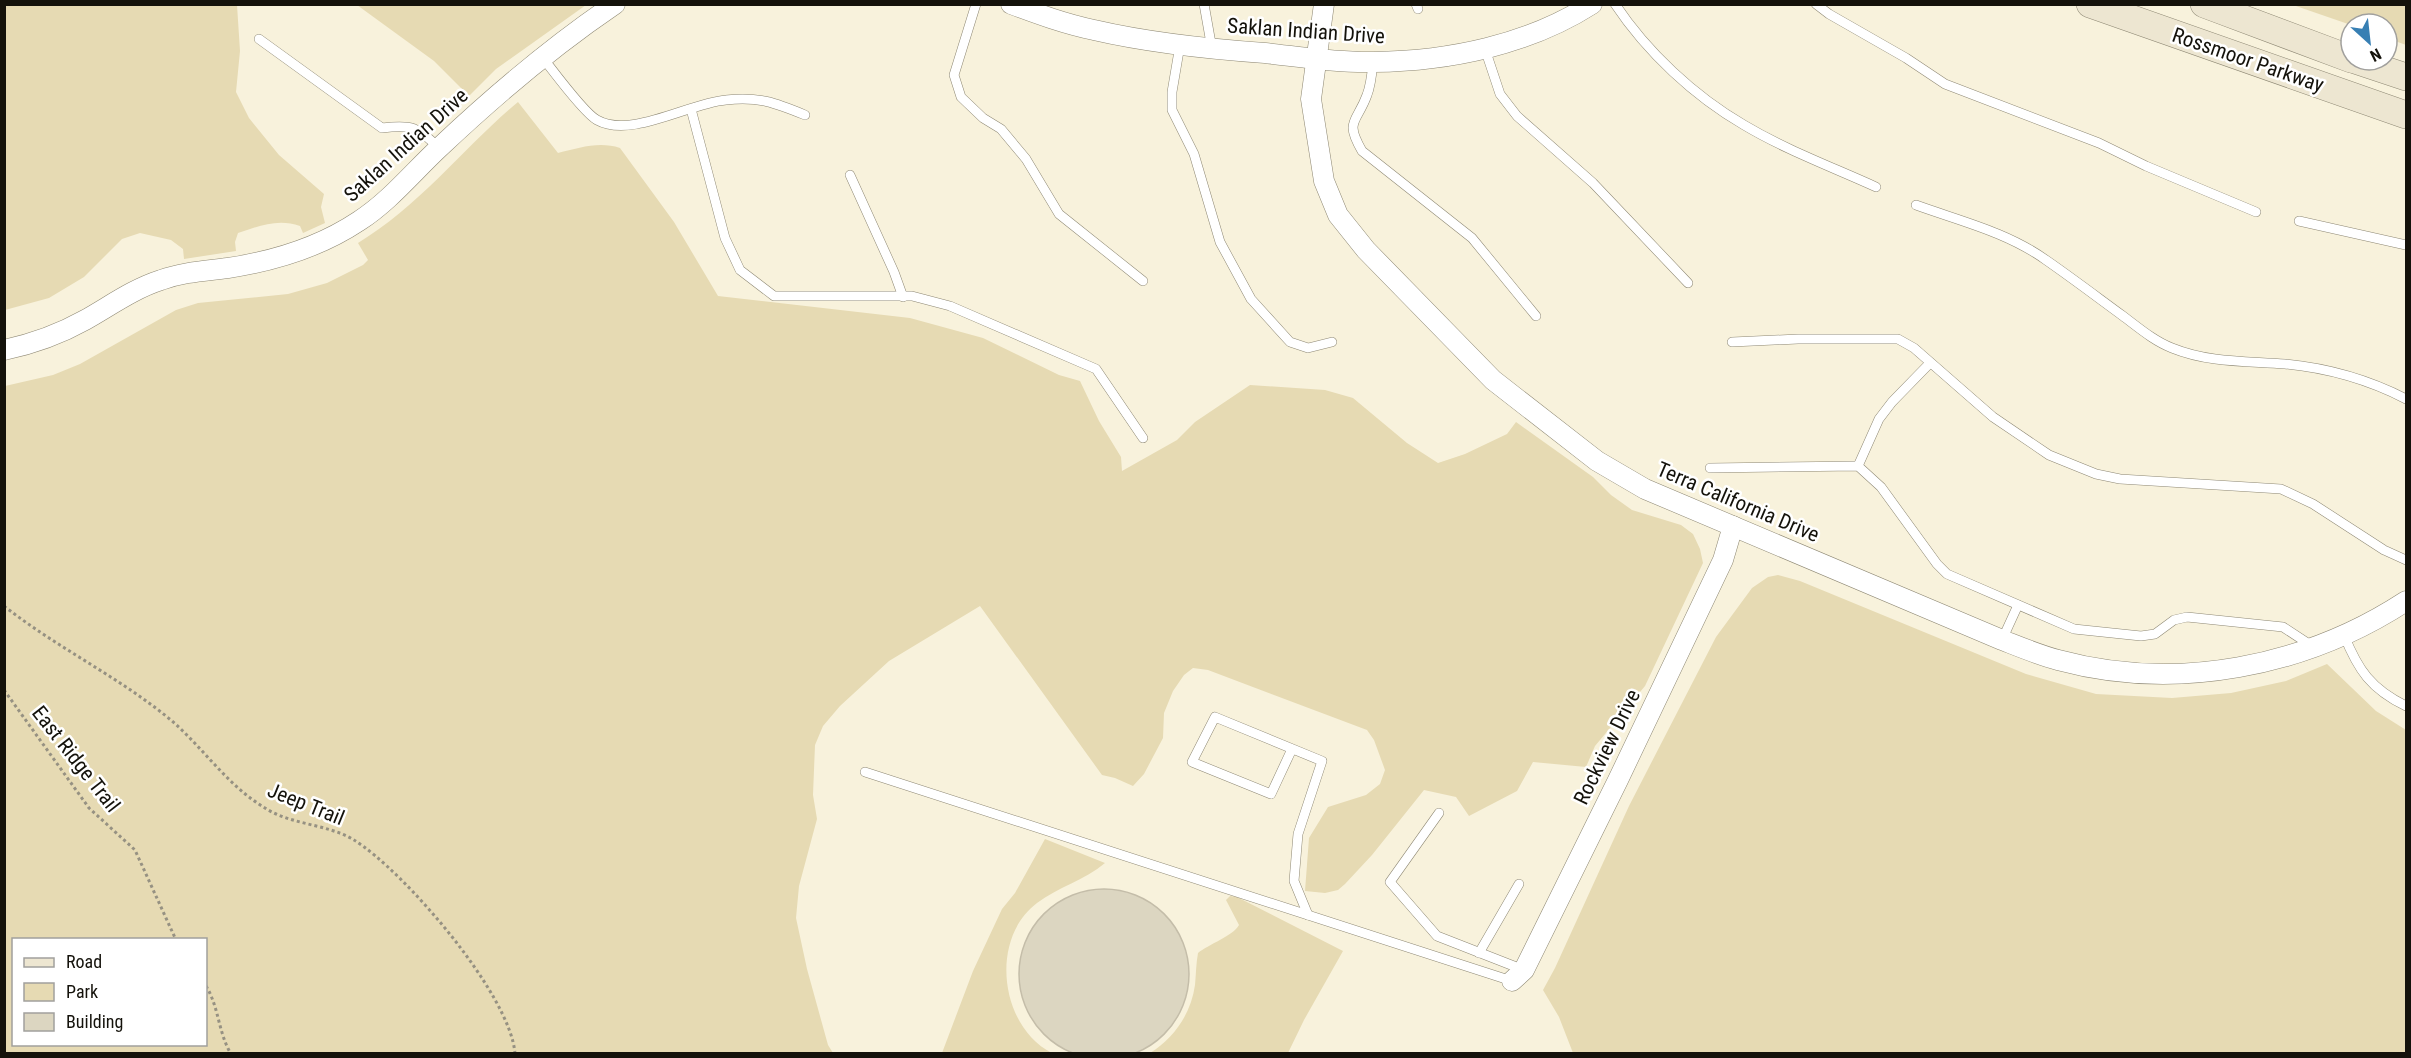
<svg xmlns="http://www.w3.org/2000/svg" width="2411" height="1058" font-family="'Roboto Condensed',sans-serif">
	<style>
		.green { fill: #e6dab3; fill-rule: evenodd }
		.building { fill: #dcd6c1; stroke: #c4bda9; stroke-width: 1.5 }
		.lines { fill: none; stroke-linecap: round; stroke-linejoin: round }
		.lane-casing { stroke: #8e8874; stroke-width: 10 }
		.street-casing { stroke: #8e8874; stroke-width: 21 }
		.secondary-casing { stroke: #8e8874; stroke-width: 28 }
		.path { stroke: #969182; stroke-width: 3; stroke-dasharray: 3 3; stroke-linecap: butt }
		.lane { stroke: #fff; stroke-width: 9 }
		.street { stroke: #fff; stroke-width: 20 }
		.secondary { stroke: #ede6d1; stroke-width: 27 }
		.labels { text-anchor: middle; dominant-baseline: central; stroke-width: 5; stroke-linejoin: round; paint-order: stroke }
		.street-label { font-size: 21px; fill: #14120b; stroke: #fff }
	</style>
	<rect width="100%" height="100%" fill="#f8f2dc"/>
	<g class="green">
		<path d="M5,4L237,5L240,51L236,92L249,118L279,155L324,194L321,207L325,223L303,233L300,226C278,218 259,226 238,233L235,242L236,251L184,259L183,249L171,240L140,233L122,239L84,277L49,298L5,310Z"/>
		<path d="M357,5H586L496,69L469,96L434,61Z"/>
		<path d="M2293,5H2406V45L2387,38V24L2351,25Z"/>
		<path d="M518,102L558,153C579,148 599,141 620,148L674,222L718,296L910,318L983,338L1059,375L1080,381L1099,421L1121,457L1122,471L1177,440L1195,422L1250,385L1325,390L1353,398L1407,443L1438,463L1465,454L1507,434L1516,422L1593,477L1611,495L1632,510L1681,525L1693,534L1700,549L1703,563L1645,686L1595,746L1586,767L1533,762L1517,791L1469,816L1456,797L1424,790L1372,855L1345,884L1338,890L1325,893L1305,891L1309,838L1328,807L1366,795L1380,784L1385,770L1374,740L1367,730L1208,670L1193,668L1184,675L1173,691L1164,713L1163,738L1144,774L1133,786L1115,778L1102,775L980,606L889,661L840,706L823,726L815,745L813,795L817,819L799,886L796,918L807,969L828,1045L833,1053H5V386L53,375L80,364L176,310L198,303L288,294L327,283L363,265L368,260L358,243C420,206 464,147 518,102ZM14,940H206V1044H14Z"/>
		<path d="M1778,575L1800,581L2026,674L2096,694L2172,698L2231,693L2286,681L2327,664L2376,711L2406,730V1053H1573L1559,1017L1543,990L1555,968L1629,806L1716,637L1752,588L1768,577Z"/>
		<path d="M1045,839L1105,863C1085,880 1058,887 1037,903C989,939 1000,1027 1052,1053H942L973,971L1002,909L1015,893Z"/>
		<path d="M1230,896L1237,897L1343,951L1304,1020L1288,1053H1150C1174,1038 1191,1014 1195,985C1196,974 1196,964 1198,953C1209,944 1233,936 1239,925L1226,900Z"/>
	</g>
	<circle class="building" cx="1104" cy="974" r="85"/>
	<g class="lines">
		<defs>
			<g id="lane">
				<path d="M976,4L954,75L961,97L983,118L1001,129L1026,159L1059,214L1143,281"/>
				<path d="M1204,4L1212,49"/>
				<path d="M1416,4L1418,9"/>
				<path d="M1615,4C1647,52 1694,96 1744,125C1786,150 1832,167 1876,187"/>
				<path d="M1816,4L1829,14L1906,58L1945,84L2099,143L2146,166L2256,212"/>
				<path d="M259,39L382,128C413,124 417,127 439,148"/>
				<path d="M1180,45L1172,92V110L1194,154L1220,242L1251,299L1290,342L1308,348L1332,342"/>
				<path d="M1485,49L1500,94L1517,116L1593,183L1688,283"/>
				<path d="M543,58C554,72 584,113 597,120C631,139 689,103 726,100C758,96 776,103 805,115"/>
				<path d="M1373,62C1372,73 1371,85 1367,95C1357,123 1344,120 1362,151L1472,238L1536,316"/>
				<path d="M691,109L725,238L740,270L774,296H912L950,306L1096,369L1143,438"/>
				<path d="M850,175L894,272L903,297"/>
				<path d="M1916,205C1960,221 2007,232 2046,260C2072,278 2097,297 2123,316C2139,328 2154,341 2172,348C2209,363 2247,361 2285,364C2327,368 2369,380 2406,399"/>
				<path d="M2299,221L2406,245"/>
				<path d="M1732,342L1798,339H1898L1914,348L1993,417L2049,455L2096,474L2120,479L2281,489L2313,504L2384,550L2406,560"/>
				<path d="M1858,466L1879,419L1892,402L1930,363"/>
				<path d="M1710,468L1858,466L1881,487L1937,564L1947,574L2074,629L2141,636L2155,634L2174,620L2187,617L2283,627L2312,646"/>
				<path d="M2344,635C2358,670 2371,689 2406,706"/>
				<path d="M2002,640L2018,605"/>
				<path d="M1292,749L1271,794L1192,762L1215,717L1322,761L1298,834L1294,881L1308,915"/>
				<path d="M865,772L1512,981"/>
				<path d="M1439,813L1390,882L1437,936L1524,970"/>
				<path d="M1479,953L1519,884"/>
			</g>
			<g id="street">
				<path d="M1011,4C1038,14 1065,24 1094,30C1150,43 1208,49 1265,53C1301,57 1338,63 1374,62C1449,61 1528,45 1592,4"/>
				<path d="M1324,4L1311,99L1324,181L1338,215L1366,250L1493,380L1597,461L1645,489L2002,640C2020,647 2039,655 2058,660C2176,692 2305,667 2406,601"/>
				<path d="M4,350C32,344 60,334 85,320C110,306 133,289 161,280C183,272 205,271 228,268C274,261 320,247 359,221C390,201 413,172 440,147C494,96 553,46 615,4"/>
				<path d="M1512,981L1524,970L1618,780L1723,560L1733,526"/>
			</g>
			<g id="secondary">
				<path d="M2090,4L2406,115"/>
				<path d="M2204,4L2351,59"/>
				<path d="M2355,60L2406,77"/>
			</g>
		</defs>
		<use href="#lane" class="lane-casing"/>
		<use href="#street" class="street-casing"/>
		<use href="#secondary" class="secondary-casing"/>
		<g class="path">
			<path d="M4,606C56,647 115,675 166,716C201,744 225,784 265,808C291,825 328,824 354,840C404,871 511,995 515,1054"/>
			<path d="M4,690L89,808L135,850L176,940"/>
			<path d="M206,986C219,1007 218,1032 231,1054"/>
		</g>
		<use href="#lane" class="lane"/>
		<use href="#street" class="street"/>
		<use href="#secondary" class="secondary"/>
	</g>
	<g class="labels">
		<g class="street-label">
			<text transform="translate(1306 31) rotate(4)">Saklan Indian Drive</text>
			<text transform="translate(2248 60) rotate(19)">Rossmoor Parkway</text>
			<text transform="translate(406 145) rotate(-42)">Saklan Indian Drive</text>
			<text transform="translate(1738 502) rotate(23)">Terra California Drive</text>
			<text transform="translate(1607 747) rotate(-64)">Rockview Drive</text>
			<text transform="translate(76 759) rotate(52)">East Ridge Trail</text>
			<text transform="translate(306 804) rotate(22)">Jeep Trail</text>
		</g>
	</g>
	<rect width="2411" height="1058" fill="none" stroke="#14120b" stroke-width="12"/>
	<rect x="12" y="938" width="195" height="108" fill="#ffffff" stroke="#a1a09d" stroke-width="1.5"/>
	<rect x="24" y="958" width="30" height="9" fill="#ede6d1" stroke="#a1a09d" stroke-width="1.5"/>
	<text x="66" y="968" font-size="18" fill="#14120b">Road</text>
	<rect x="24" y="983" width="30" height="18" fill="#e6dab3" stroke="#a1a09d" stroke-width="1.5"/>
	<text x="66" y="998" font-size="18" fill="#14120b">Park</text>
	<rect x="24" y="1013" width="30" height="18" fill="#dcd6c1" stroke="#a1a09d" stroke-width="1.5"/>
	<text x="66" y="1028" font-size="18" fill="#14120b">Building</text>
	<g transform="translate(2369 42) rotate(153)"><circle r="28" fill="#ffffff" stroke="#a1a09d" stroke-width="1.5"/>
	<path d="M0-4.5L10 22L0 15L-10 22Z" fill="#377fb3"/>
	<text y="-9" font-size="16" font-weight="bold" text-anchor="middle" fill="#14120b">N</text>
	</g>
</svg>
